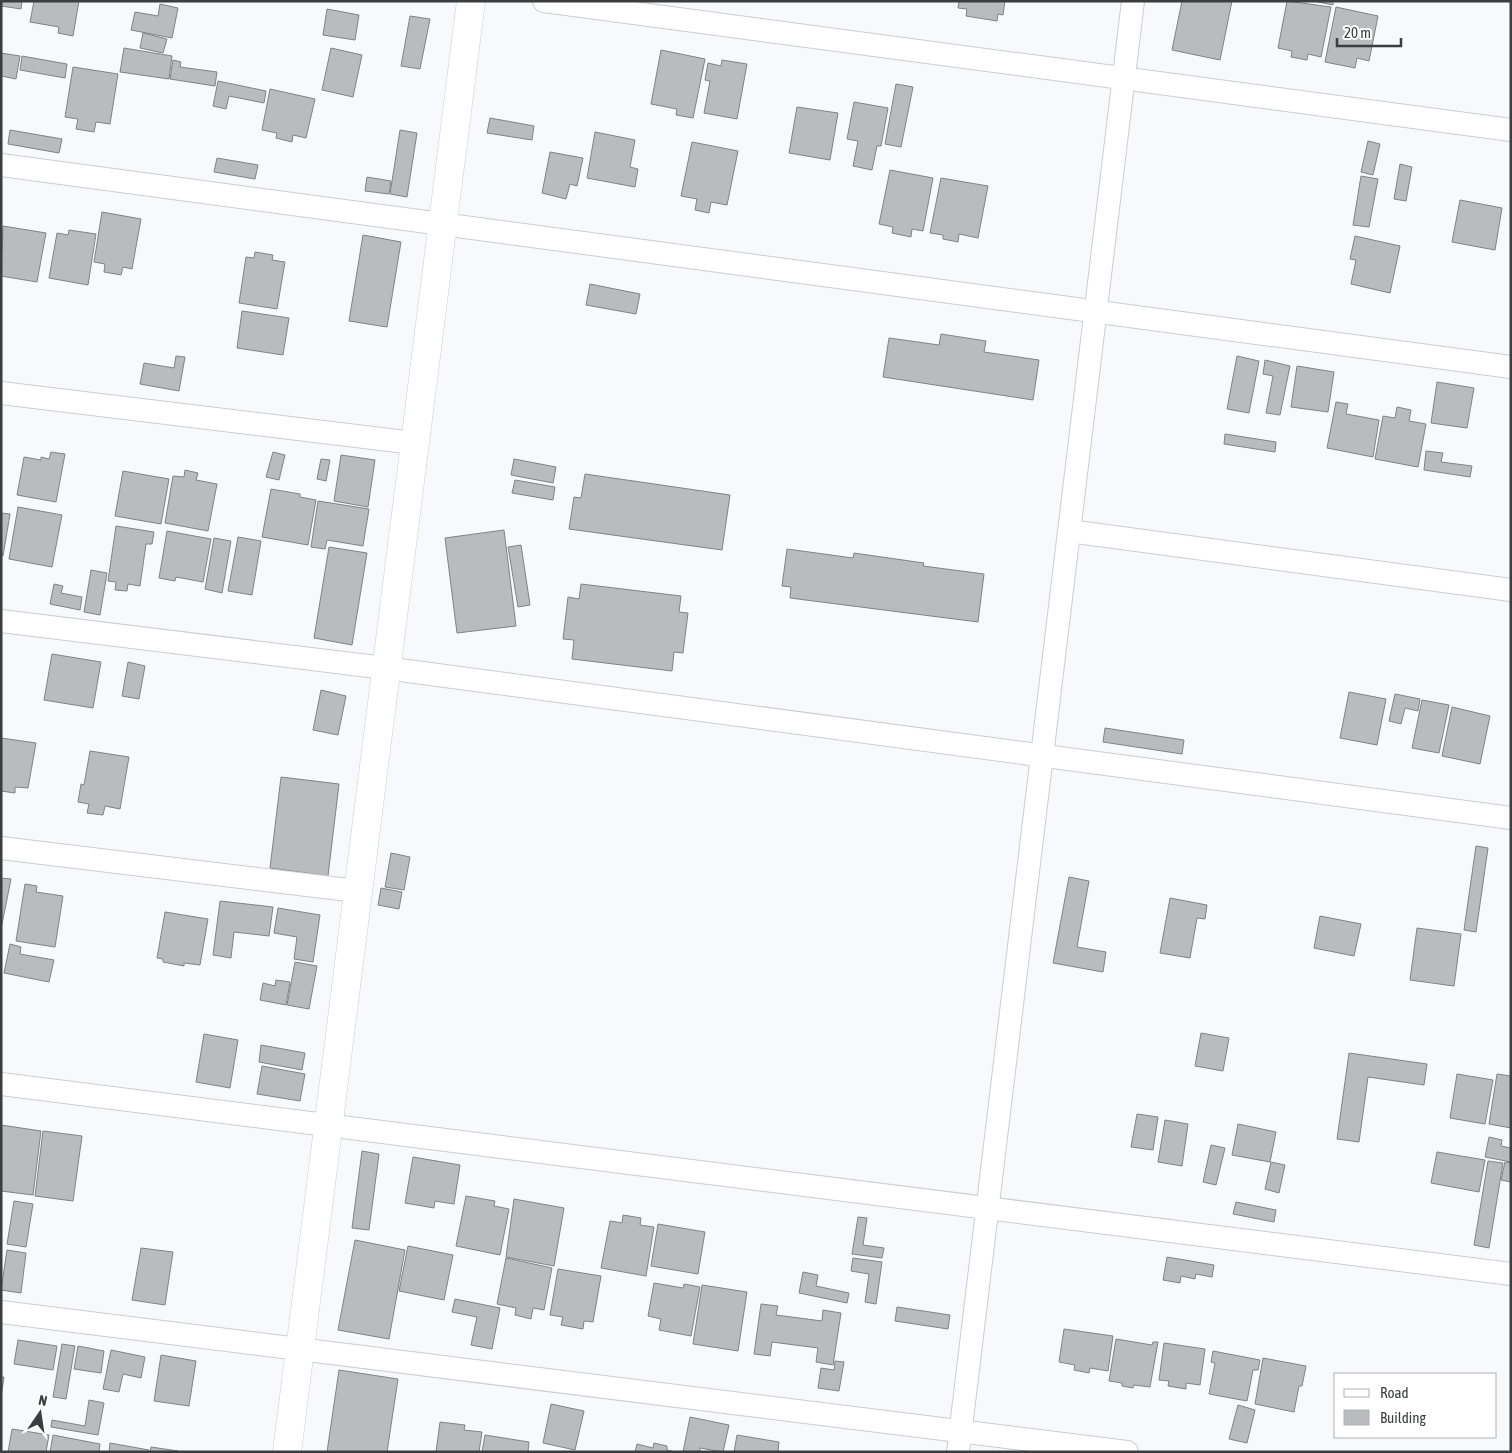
<svg xmlns="http://www.w3.org/2000/svg" width="1512" height="1453" font-family="'Asap Condensed',sans-serif">
	<style>
		.building { fill: #babbbe; stroke: #828285 }
		.lines { fill: none; stroke-linecap: round; stroke-linejoin: round }
		.minor-casing { stroke: #cccdd0; stroke-width: 24 }
		.major-casing { stroke: #cccdd0; stroke-width: 29 }
		.minor { stroke: #fff; stroke-width: 22 }
		.major { stroke: #fff; stroke-width: 28 }
	</style>
	<rect width="100%" height="100%" fill="#f8f9fc"/>
	<g class="building">
		<path d="M1,1H22L21,9L1,6Z"/>
		<path d="M34,1H79L73,36L58,33L59,27L30,22Z"/>
		<path d="M959,1H1005L1003,15L998,14L997,21L966,16L967,9L958,8Z"/>
		<path d="M1182,1H1232L1220,60L1172,50Z"/>
		<path d="M1287,1L1331,7L1321,57L1308,54L1307,60L1291,57L1292,51L1278,48Z"/>
		<path d="M1313,1H1333V5Z"/>
		<path d="M160,4L178,8L172,38L131,30L135,12L158,16Z"/>
		<path d="M1336,7L1378,16L1369,61L1357,58L1355,68L1325,62Z"/>
		<path d="M327,9L359,15L355,40L323,35Z"/>
		<path d="M410,16L430,19L420,69L401,66Z"/>
		<path d="M143,33L167,39L163,53L140,48Z"/>
		<path d="M124,48L172,56L169,79L120,72Z"/>
		<path d="M331,48L362,55L353,97L322,90Z"/>
		<path d="M661,50L705,59L693,118L676,115L677,109L651,104Z"/>
		<path d="M1,53L20,56L16,79L1,76Z"/>
		<path d="M22,56L67,64L65,78L20,70Z"/>
		<path d="M173,60L181,62L180,67L217,72L215,86L170,79Z"/>
		<path d="M722,60L747,64L737,119L704,113L710,81L705,80L708,63L721,66Z"/>
		<path d="M73,67L118,74L110,124L96,122L94,132L76,129L78,119L65,117Z"/>
		<path d="M218,81L266,91L264,103L229,96L226,109L213,106Z"/>
		<path d="M896,84L913,87L901,147L885,144Z"/>
		<path d="M270,89L315,99L306,138L293,135L292,142L276,138L277,133L262,130Z"/>
		<path d="M854,102L888,108L881,146H877L872,170L853,166L858,141L847,139Z"/>
		<path d="M797,107L838,113L830,160L789,153Z"/>
		<path d="M490,118L534,126L532,140L487,133Z"/>
		<path d="M10,130L62,139L59,153L8,144Z"/>
		<path d="M400,130L417,133L407,197L390,194Z"/>
		<path d="M595,132L635,140L630,167L638,169L635,187L587,178Z"/>
		<path d="M1368,141L1380,144L1373,175L1361,172Z"/>
		<path d="M692,142L738,151L727,205L711,202L709,213L695,210L697,199L681,196Z"/>
		<path d="M550,152L583,158L577,186L570,184L566,199L542,193Z"/>
		<path d="M217,158L258,165L255,179L214,172Z"/>
		<path d="M1400,164L1412,167L1406,201L1394,199Z"/>
		<path d="M890,170L933,178L923,231L912,229L911,237L892,233L893,227L879,224Z"/>
		<path d="M1361,176L1378,179L1369,227L1353,225Z"/>
		<path d="M367,177L391,181L389,194L365,191Z"/>
		<path d="M941,178L988,186L978,238L959,234L958,242L943,239V235L930,233Z"/>
		<path d="M1460,200L1502,208L1495,250L1452,242Z"/>
		<path d="M102,212L141,219L132,269L123,267L121,275L104,272L105,264L94,262Z"/>
		<path d="M3,226L46,233L37,282L1,276Z"/>
		<path d="M69,230L96,234L88,285L49,278L57,233L68,235Z"/>
		<path d="M363,235L401,242L387,327L349,321Z"/>
		<path d="M1355,236L1400,246L1390,293L1351,284L1356,260L1350,259Z"/>
		<path d="M255,252L273,255L272,260L285,262L277,309L239,303L246,257L254,258Z"/>
		<path d="M590,284L640,294L636,314L586,305Z"/>
		<path d="M242,311L289,318L283,355L237,348Z"/>
		<path d="M941,334L986,341L984,352L1039,360L1033,400L883,377L889,338L939,345Z"/>
		<path d="M176,356L185,357L179,391L140,384L144,363L174,368Z"/>
		<path d="M1237,356L1259,361L1249,413L1227,409Z"/>
		<path d="M1265,360L1290,366L1280,415L1266,413L1273,376L1263,374Z"/>
		<path d="M1297,366L1334,372L1328,412L1291,407Z"/>
		<path d="M1437,382L1474,388L1467,428L1431,423Z"/>
		<path d="M1336,402L1348,404L1346,414L1379,420L1373,457L1327,448Z"/>
		<path d="M1397,407L1411,410L1409,421L1426,424L1418,467L1375,459L1383,416L1395,418Z"/>
		<path d="M1225,434L1276,442L1275,452L1224,444Z"/>
		<path d="M1426,451L1443,453L1441,462L1472,466L1470,477L1424,470Z"/>
		<path d="M51,452L65,454L56,502L17,495L24,457L41,460V457L49,459Z"/>
		<path d="M273,452L285,455L279,480L266,477Z"/>
		<path d="M341,455L375,460L368,507L334,501Z"/>
		<path d="M321,459L330,460L326,481L317,479Z"/>
		<path d="M514,459L556,467L553,483L511,475Z"/>
		<path d="M185,470L198,473L196,480L217,484L208,531L165,523L173,476L184,477Z"/>
		<path d="M123,471L169,479L161,524L115,516Z"/>
		<path d="M585,474L730,495L722,550L569,529L574,497L581,498Z"/>
		<path d="M515,480L555,487L553,500L512,493Z"/>
		<path d="M271,489L300,494V497L316,500L308,545L262,537Z"/>
		<path d="M318,501L369,509L363,546L327,540L325,549L311,547Z"/>
		<path d="M18,507L62,515L52,567L9,559Z"/>
		<path d="M1,513L10,514L3,556H1Z"/>
		<path d="M116,526L154,532L152,544H146L140,586L128,584L127,591L115,590L116,582L108,581Z"/>
		<path d="M504,530L516,626L457,633L445,538Z"/>
		<path d="M167,531L211,539L203,582L176,577L175,581L159,578Z"/>
		<path d="M238,537L261,541L252,595L228,591Z"/>
		<path d="M214,538L231,541L222,593L205,589Z"/>
		<path d="M521,545L530,605L518,607L508,547Z"/>
		<path d="M329,547L367,553L352,645L314,638Z"/>
		<path d="M787,549L853,558L854,553L924,563L923,566L984,574L978,622L790,598L791,587L782,586Z"/>
		<path d="M91,570L107,573L100,615L84,612Z"/>
		<path d="M54,584L63,586L61,593L82,597L80,610L50,604Z"/>
		<path d="M581,584L681,596L679,612L688,613L683,653L674,652L672,671L572,659L574,640L563,639L568,597L579,599Z"/>
		<path d="M52,654L101,662L93,708L44,700Z"/>
		<path d="M128,662L145,666L139,699L122,696Z"/>
		<path d="M321,690L346,696L338,735L313,730Z"/>
		<path d="M1349,692L1386,699L1377,745L1340,738Z"/>
		<path d="M1395,694L1420,699L1418,711L1405,708L1401,724L1389,721Z"/>
		<path d="M1422,700L1449,705L1439,753L1412,748Z"/>
		<path d="M1452,707L1490,716L1480,764L1442,756Z"/>
		<path d="M1105,728L1184,740L1182,754L1103,742Z"/>
		<path d="M1,738L36,743L28,788L15,787V793L1,791Z"/>
		<path d="M90,751L129,757L120,809L105,806L103,815L87,813L89,804L78,802L81,784L84,785Z"/>
		<path d="M281,777L339,784L328,876L270,868Z"/>
		<path d="M1476,846L1488,848L1476,932L1464,930Z"/>
		<path d="M391,853L410,857L404,890L385,887Z"/>
		<path d="M1069,877L1089,881L1077,947L1106,952L1103,972L1053,963Z"/>
		<path d="M1,878L11,879L1,929Z"/>
		<path d="M25,884L37,886L36,892L63,896L55,947L16,941Z"/>
		<path d="M381,888L402,892L399,909L378,905Z"/>
		<path d="M1170,898L1207,905L1205,919L1197,918L1190,958L1160,953Z"/>
		<path d="M220,901L273,907L269,936L234,932L231,958L213,955Z"/>
		<path d="M278,908L320,915L313,962L294,959L297,937L274,933Z"/>
		<path d="M165,912L208,919L200,965L184,963V966L163,962V959L157,958Z"/>
		<path d="M1320,916L1361,924L1354,956L1314,948Z"/>
		<path d="M1417,928L1461,934L1454,986L1410,980Z"/>
		<path d="M10,944L21,947L20,954L54,960L49,982L4,973Z"/>
		<path d="M295,962L317,966L309,1009L287,1005Z"/>
		<path d="M276,980L290,982L286,1005L260,1000L263,983L275,986Z"/>
		<path d="M1201,1033L1229,1038L1223,1071L1195,1066Z"/>
		<path d="M204,1034L238,1040L230,1088L196,1082Z"/>
		<path d="M261,1045L305,1053L302,1070L259,1062Z"/>
		<path d="M1349,1053L1427,1064L1424,1085L1368,1077L1359,1142L1337,1139Z"/>
		<path d="M262,1066L305,1074L300,1101L257,1094Z"/>
		<path d="M1457,1074L1493,1080L1485,1124L1450,1118Z"/>
		<path d="M1497,1074L1511,1076V1128L1489,1124Z"/>
		<path d="M1137,1114L1158,1117L1153,1150L1131,1147Z"/>
		<path d="M1165,1120L1188,1124L1182,1166L1158,1162Z"/>
		<path d="M1238,1124L1276,1132L1270,1162L1232,1155Z"/>
		<path d="M1,1125L41,1131L33,1195L1,1191Z"/>
		<path d="M43,1131L82,1136L73,1201L35,1196Z"/>
		<path d="M1489,1137L1502,1140L1501,1146L1511,1148V1162L1485,1157Z"/>
		<path d="M1211,1145L1225,1148L1216,1185L1203,1182Z"/>
		<path d="M362,1151L379,1154L369,1230L352,1228Z"/>
		<path d="M1437,1152L1485,1160L1479,1192L1431,1183Z"/>
		<path d="M413,1157L460,1165L454,1204L435,1201L434,1208L405,1203Z"/>
		<path d="M1488,1161L1503,1163L1489,1248L1474,1245Z"/>
		<path d="M1271,1162L1285,1165L1279,1193L1265,1189Z"/>
		<path d="M1505,1162L1511,1163V1182L1501,1180Z"/>
		<path d="M466,1196L495,1201L494,1206L509,1209L500,1255L456,1246Z"/>
		<path d="M514,1199L564,1208L554,1266L506,1257Z"/>
		<path d="M14,1201L33,1204L26,1247L7,1244Z"/>
		<path d="M1236,1202L1276,1210L1274,1222L1233,1214Z"/>
		<path d="M623,1215L641,1218L640,1225L654,1227L646,1276L601,1268L610,1221L622,1223Z"/>
		<path d="M858,1217L867,1218L863,1245L884,1248L882,1258L852,1254Z"/>
		<path d="M658,1224L705,1232L698,1274L651,1266Z"/>
		<path d="M355,1240L405,1250L389,1339L338,1330Z"/>
		<path d="M408,1246L453,1255L444,1300L399,1291Z"/>
		<path d="M141,1248L173,1252L165,1305L132,1300Z"/>
		<path d="M7,1250L26,1253L21,1293L1,1290Z"/>
		<path d="M1167,1257L1214,1265L1212,1277L1196,1274L1195,1279L1181,1276L1180,1283L1163,1280Z"/>
		<path d="M506,1258L552,1268L544,1310L533,1308L531,1319L515,1315L516,1308L497,1304Z"/>
		<path d="M853,1258L882,1262L876,1304L865,1302L869,1274L851,1271Z"/>
		<path d="M558,1269L601,1276L593,1322L584,1321L583,1329L561,1325L563,1317L550,1315Z"/>
		<path d="M803,1272L818,1275L816,1286L849,1293L847,1303L799,1293Z"/>
		<path d="M654,1283L683,1288L684,1284L700,1287L691,1336L659,1330L661,1319L648,1316Z"/>
		<path d="M702,1285L747,1292L738,1351L693,1344Z"/>
		<path d="M455,1299L500,1308L492,1349L471,1345L477,1317L452,1312Z"/>
		<path d="M761,1304L778,1306L776,1315L822,1321L823,1310L841,1313L833,1365L816,1362L818,1348L772,1342L770,1356L754,1354Z"/>
		<path d="M897,1307L950,1315L948,1329L895,1321Z"/>
		<path d="M1064,1329L1113,1336L1108,1371L1090,1368L1089,1373L1074,1370L1075,1365L1059,1362Z"/>
		<path d="M1116,1339L1152,1345L1153,1342H1158L1150,1387L1134,1385L1133,1388L1122,1386V1383L1109,1381Z"/>
		<path d="M18,1340L57,1346L53,1370L14,1364Z"/>
		<path d="M1164,1343L1205,1349L1200,1385L1186,1383V1389L1168,1386L1169,1381L1159,1380Z"/>
		<path d="M62,1344L75,1346L66,1399L53,1397Z"/>
		<path d="M78,1346L104,1351L101,1373L74,1369Z"/>
		<path d="M111,1350L145,1357L141,1378L123,1374L119,1392L103,1389Z"/>
		<path d="M1213,1351L1260,1360L1258,1370H1253L1247,1401L1209,1394L1215,1363L1211,1362Z"/>
		<path d="M161,1355L196,1361L189,1406L154,1401Z"/>
		<path d="M1263,1358L1306,1366L1302,1386H1299L1294,1412L1255,1404Z"/>
		<path d="M835,1361L844,1362L839,1391L818,1388L821,1368L834,1370Z"/>
		<path d="M339,1370L398,1379L387,1452H327Z"/>
		<path d="M1,1377H4L1,1398Z"/>
		<path d="M89,1400L104,1403L98,1435L51,1427L52,1420L85,1426Z"/>
		<path d="M551,1404L584,1411L575,1450L543,1443Z"/>
		<path d="M1238,1405L1255,1410L1247,1443L1229,1439Z"/>
		<path d="M690,1417L729,1425L723,1452L700,1448V1452H683Z"/>
		<path d="M440,1422L465,1425L464,1430L482,1432L479,1452H436Z"/>
		<path d="M12,1429L49,1435L46,1452H8Z"/>
		<path d="M53,1435L100,1444L99,1452H50Z"/>
		<path d="M485,1435L529,1442L528,1452H482Z"/>
		<path d="M737,1435L779,1442L778,1452H734Z"/>
		<path d="M110,1443L149,1450L148,1452H109Z"/>
		<path d="M654,1443L667,1446V1450L675,1452H635L637,1444L653,1448Z"/>
		<path d="M151,1447L178,1451V1452H150Z"/>
	</g>
	<g class="lines">
		<defs>
			<g id="minor">
				<path d="M544,1L1511,130"/>
				<path d="M1,165L1511,367"/>
				<path d="M1,393L414,443"/>
				<path d="M1069,531L1511,590"/>
				<path d="M1,621L385,668L1511,818"/>
				<path d="M1,848L357,891"/>
				<path d="M1,1084L1511,1274"/>
				<path d="M1,1312L1127,1452"/>
				<path d="M958,1452L1133,1"/>
			</g>
			<path id="major" d="M287,1452L471,1"/>
		</defs>
		<use href="#minor" class="minor-casing"/>
		<use href="#major" class="major-casing"/>
		<use href="#minor" class="minor"/>
		<use href="#major" class="major"/>
	</g>
	<rect width="1512" height="1453" fill="none" stroke="#3c3d3e" stroke-width="5"/>
	<rect x="1334" y="1373" width="162" height="65" fill="#ffffff" stroke="#b1b1b2"/>
	<rect x="1344" y="1389" width="25" height="8" fill="#ffffff" stroke="#b1b1b2"/>
	<text x="1380" y="1398" font-size="15" fill="#3c3d3e">Road</text>
	<rect x="1344" y="1410" width="25" height="15" fill="#babbbe" stroke="#b1b1b2"/>
	<text x="1380" y="1423" font-size="15" fill="#3c3d3e">Building</text>
	<g transform="translate(40 1413) rotate(13)" stroke="#ffffff" stroke-width="4" paint-order="stroke">
	<path d="M0-4L9 19L0 12L-9 19Z" fill="#3c3d3e"/>
	<text y="-8" font-size="14" font-weight="bold" text-anchor="middle" fill="#3c3d3e">N</text>
	</g>
	<path d="M1337 38v8h64v-8" fill="none" stroke="#3c3d3e" stroke-width="2.5"/>
	<text x="1344" y="38" font-size="15" fill="#3c3d3e" stroke="#ffffff" stroke-width="4" paint-order="stroke">20 m</text>
</svg>
